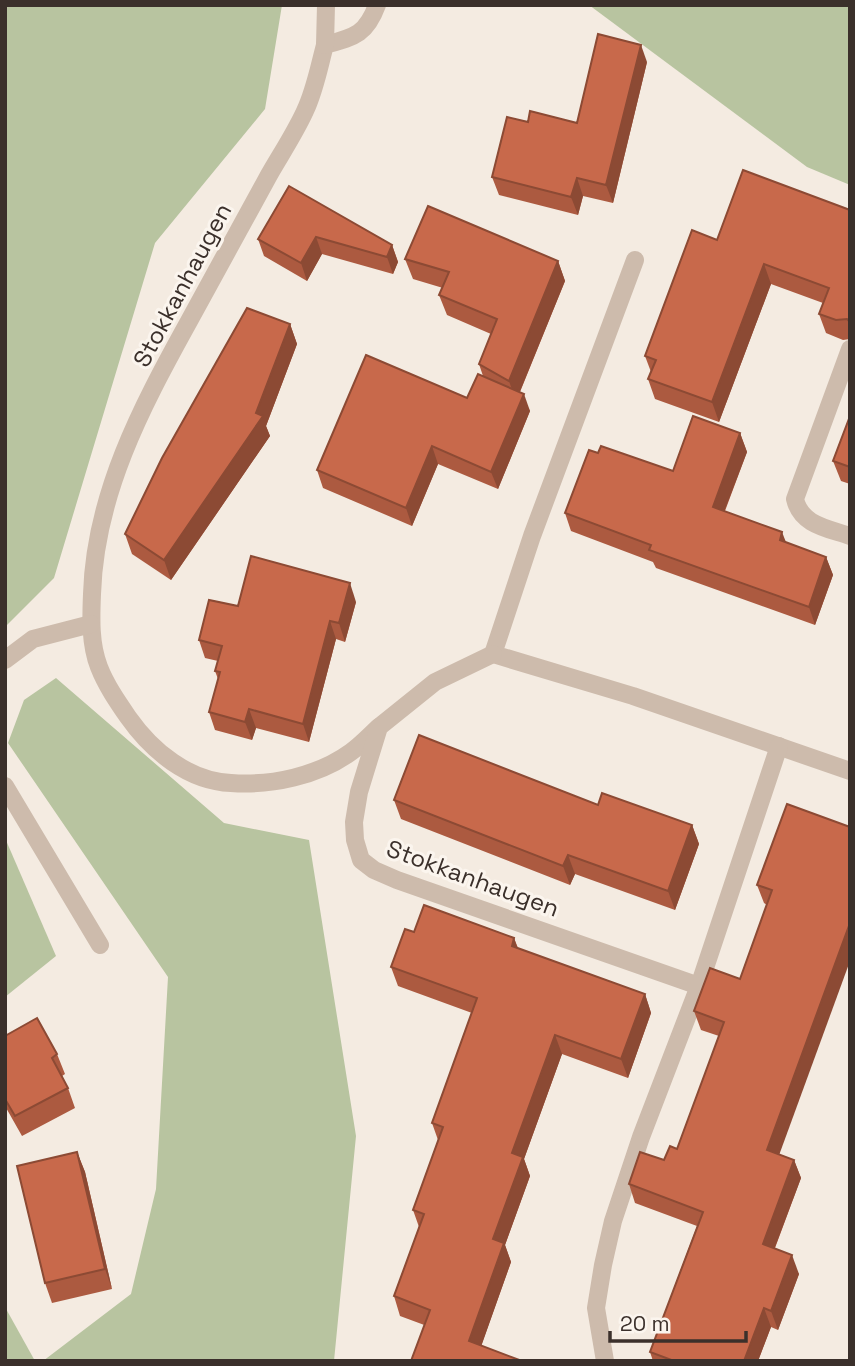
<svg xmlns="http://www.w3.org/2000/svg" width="855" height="1366" font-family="'Space Grotesk',sans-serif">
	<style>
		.green { fill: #b8c4a0 }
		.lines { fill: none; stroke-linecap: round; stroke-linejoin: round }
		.minor { stroke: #cdbbac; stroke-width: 18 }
		.wall { fill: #ac5a40 }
		.shaded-wall { fill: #8c4a34 }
		.building { fill: #c8694b; stroke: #8c4a34; stroke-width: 2 }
		.labels { text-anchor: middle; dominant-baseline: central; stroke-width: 6; stroke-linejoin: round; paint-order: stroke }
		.street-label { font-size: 24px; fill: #3b302b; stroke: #fbf5ee }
	</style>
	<rect width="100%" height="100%" fill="#f4ebe1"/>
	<g class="green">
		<path d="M11,5H282L265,109L155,243L54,578L5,627V7Z"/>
		<path d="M589,5H850V185L807,167Z"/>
		<path d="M56,678L224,823L309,840L356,1136L334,1361H43L131,1294L156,1189L168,977L8,743L24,700Z"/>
		<path d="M5,838L56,956L5,997Z"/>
		<path d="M5,1307L35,1361H5Z"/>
	</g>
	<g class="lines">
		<g class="minor">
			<path d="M377,5C366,35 354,37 325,45C319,67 315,90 305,111C295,133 281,154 269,175C242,224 215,274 188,323C141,408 95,495 92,594C91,618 90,644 99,667C106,685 117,701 128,717C152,751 188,781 231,783C271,786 318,776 351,752C361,745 370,735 379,727"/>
			<path d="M325,45L326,5"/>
			<path d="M635,260L532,536L493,654L633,696L850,771"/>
			<path d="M850,349L795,499C801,525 827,528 850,536"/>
			<path d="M493,654L435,682L379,727L359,792L354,822L355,840L361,860L374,870L397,880L699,986L779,746"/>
			<path d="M5,660L33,639L91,624"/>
			<path d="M5,786L100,945"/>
			<path d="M605,1361L596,1308L603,1265L613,1221L641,1137L699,986"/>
		</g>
	</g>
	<g class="wall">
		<path d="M647,62L613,203L583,196L578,215L499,195L492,177L528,122L577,123Z"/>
		<path d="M289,186L392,245L398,262L393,274L322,254L307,281L264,256L258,239Z"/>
		<path d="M850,210V339L843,340L826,333L819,314L823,303L771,284L719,422L655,399L648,379L651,372L645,356L717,240Z"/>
		<path d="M405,259L558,261L565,281L520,392L530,411L498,489L438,464L412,526L323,488L317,470L467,398L483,376L479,364L491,334L447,315L439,295L443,288L413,279Z"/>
		<path d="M290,324L297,344L266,426L270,436L171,580L132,554L125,534Z"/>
		<path d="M850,416V484L841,481L833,461Z"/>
		<path d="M740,433L747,452L725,511L786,542L826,557L833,575L815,625L656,568L653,562L571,531L565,513L673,471Z"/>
		<path d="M356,602L345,642L336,639L309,742L256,728L252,740L215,730L209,712L218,679L215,671L218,661L205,658L199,640Z"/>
		<path d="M394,800L598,805L692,825L699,844L675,910L575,874L570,885L401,819Z"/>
		<path d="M787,804L779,1154L794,1160L801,1178L775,1248L799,1274L778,1330L771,1327L758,1361H653L650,1352L697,1226L635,1203L629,1184L664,1160L677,1149L719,1036L701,1030L694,1011L740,979L767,905L764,903L757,885Z"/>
		<path d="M414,932L514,938L518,948L645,994L651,1013L628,1078L562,1054L524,1159L530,1176L505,1245L511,1262L481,1346L400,1316L394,1296L419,1227L413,1210L438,1140L432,1123L472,1013L398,986L391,967Z"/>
		<path d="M5,1036L57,1054L65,1074L62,1076L68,1088L75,1108L22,1136L5,1106Z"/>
		<path d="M77,1152L85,1172L112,1289L52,1303L45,1283Z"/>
	</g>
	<g class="shaded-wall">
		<path d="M641,45L647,62L613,203L606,185Z"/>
		<path d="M577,178L583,196L578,215L571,197Z"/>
		<path d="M316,237L322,254L307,281L301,263Z"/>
		<path d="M392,245L398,262L393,274L387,257Z"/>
		<path d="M558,261L565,281L516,401L509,381Z"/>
		<path d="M764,264L771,284L719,422L712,402Z"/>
		<path d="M290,324L297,344L266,426L270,436L171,580L164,560L256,413Z"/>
		<path d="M524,394L530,411L498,489L491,472Z"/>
		<path d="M740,433L747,452L719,525L713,507Z"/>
		<path d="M432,446L438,464L412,526L406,508Z"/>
		<path d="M782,532L789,550L780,540Z"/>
		<path d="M826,557L833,575L815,625L809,607Z"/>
		<path d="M350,583L356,602L345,642L339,623Z"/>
		<path d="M330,621L336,639L309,742L303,724Z"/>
		<path d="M249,709L256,728L252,740L245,722Z"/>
		<path d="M692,825L699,844L675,910L668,891Z"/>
		<path d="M568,855L575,874L570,885L563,866Z"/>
		<path d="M850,923V961L774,1169L767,1150Z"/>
		<path d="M514,938L521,958L512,946Z"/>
		<path d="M645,994L651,1013L628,1078L621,1059Z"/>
		<path d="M555,1035L562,1054L524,1159L530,1176L505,1245L511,1262L476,1361L469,1341L512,1153Z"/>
		<path d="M77,1152L85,1172L112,1289L105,1269Z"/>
		<path d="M794,1160L801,1178L769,1263L763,1244Z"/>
		<path d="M792,1255L799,1274L778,1330L771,1311Z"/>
		<path d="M764,1308L771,1327L758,1361H744Z"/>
	</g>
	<g class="building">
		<path d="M598,34L641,45L606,185L577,178L571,197L492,177L507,117L528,122L530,111L577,123Z"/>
		<path d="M743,170L850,210V322L847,319L836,320L819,314L829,288L764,264L712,402L648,379L656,360L645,356L692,230L717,240Z"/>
		<path d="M289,186L392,245L387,257L316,237L301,263L258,239Z"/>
		<path d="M428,206L558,261L509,381L479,364L497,319L439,295L449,272L405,259Z"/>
		<path d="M247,308L290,324L256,413L263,416L164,560L125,534L162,458Z"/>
		<path d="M366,355L467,398L478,374L524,394L491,472L432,446L406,508L317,470Z"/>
		<path d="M693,416L740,433L713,507L782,532L780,540L826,557L809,607L649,550L651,545L565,513L589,450L598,453L601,446L673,471Z"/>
		<path d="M850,416V467L833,461Z"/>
		<path d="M251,556L350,583L339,623L330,621L303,724L249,709L245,722L209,712L220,672L215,671L222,646L199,640L209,600L238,606Z"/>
		<path d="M419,735L598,805L602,793L692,825L668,891L568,855L563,866L394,800Z"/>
		<path d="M787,804L850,827V923L767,1150L794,1160L763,1244L792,1255L771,1311L764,1308L744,1361H674L650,1352L703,1212L629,1184L640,1152L664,1160L670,1146L677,1149L724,1022L694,1011L710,968L740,979L772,890L757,885Z"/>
		<path d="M424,905L514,938L512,946L645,994L621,1059L555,1035L512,1153L523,1157L493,1239L504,1243L469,1341L522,1361H411L430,1310L394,1296L424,1214L413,1210L443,1127L432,1123L477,998L391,967L405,929L414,932Z"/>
		<path d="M37,1018L57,1054L52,1058L68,1088L15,1116L5,1099V1036Z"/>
		<path d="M77,1152L105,1269L45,1283L17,1166Z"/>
	</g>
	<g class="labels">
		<g class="street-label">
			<text transform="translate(182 285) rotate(-62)">Stokkanhaugen</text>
			<text transform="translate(473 878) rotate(20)">Stokkanhaugen</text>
		</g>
	</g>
	<rect width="855" height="1366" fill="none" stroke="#3b302b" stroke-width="14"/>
	<path d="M610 1331v10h136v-10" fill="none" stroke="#3b302b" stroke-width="3.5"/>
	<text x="620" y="1331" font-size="21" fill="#3b302b" stroke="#fbf5ee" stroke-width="5" paint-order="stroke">20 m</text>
</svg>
